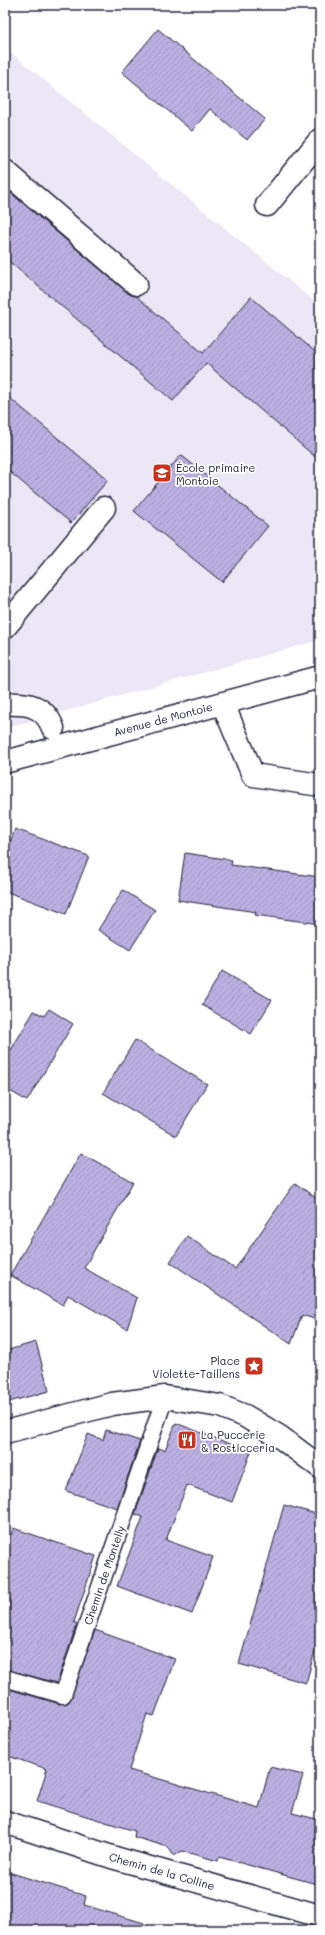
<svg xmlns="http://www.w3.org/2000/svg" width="325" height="1935" font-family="Mali,sans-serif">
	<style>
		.built { fill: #ebe7f6 }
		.building { fill: url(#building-hatch); stroke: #22223b }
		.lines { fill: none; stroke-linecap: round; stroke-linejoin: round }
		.service-casing { stroke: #22223b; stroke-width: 19 }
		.pedestrian-casing { stroke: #22223b; stroke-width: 25 }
		.minor-casing { stroke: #22223b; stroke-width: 25 }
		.tertiary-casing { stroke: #22223b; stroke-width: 25 }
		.service { stroke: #fff; stroke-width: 16 }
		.pedestrian { stroke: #fff; stroke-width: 22 }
		.minor { stroke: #fff; stroke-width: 22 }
		.tertiary { stroke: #fff; stroke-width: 22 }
		.labels { text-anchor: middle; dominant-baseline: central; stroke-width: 3.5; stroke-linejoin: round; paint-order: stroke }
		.poi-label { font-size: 11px; fill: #22223b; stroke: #fff; text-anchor: start }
		.street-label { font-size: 11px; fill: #22223b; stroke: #fff }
	</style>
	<defs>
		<pattern id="building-hatch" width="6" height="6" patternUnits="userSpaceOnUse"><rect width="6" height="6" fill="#bbb0e1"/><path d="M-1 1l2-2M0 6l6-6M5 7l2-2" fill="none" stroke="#a097c2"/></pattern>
	</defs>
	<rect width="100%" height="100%" fill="#fff"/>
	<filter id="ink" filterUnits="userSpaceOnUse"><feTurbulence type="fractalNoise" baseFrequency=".025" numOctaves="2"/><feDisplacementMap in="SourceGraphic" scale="8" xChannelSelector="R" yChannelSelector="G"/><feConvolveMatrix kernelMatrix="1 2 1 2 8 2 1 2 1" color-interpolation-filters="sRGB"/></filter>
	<g filter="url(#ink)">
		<path class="built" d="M5,48L320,306V640L5,728Z"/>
		<g class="building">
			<path d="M158,29L265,119L247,140L210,109L192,131L122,72Z"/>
			<path d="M5,188L128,293L136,296L203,353L251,297L320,356V461L206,363L173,401L5,258Z"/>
			<path d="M5,394L108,480L71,523L5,468Z"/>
			<path d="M181,455L268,526L222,582L134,511Z"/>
			<path d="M15,829L89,856L66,914L5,891V856Z"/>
			<path d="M185,853L232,860L231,865L320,877V924L255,915L256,912L178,900Z"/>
			<path d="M123,890L155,910L130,950L98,930Z"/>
			<path d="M222,971L272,1000L251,1034L202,1005Z"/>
			<path d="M49,1009L73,1024L27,1101L5,1088V1060L34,1011L44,1016Z"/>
			<path d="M135,1040L207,1084L176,1136L103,1093Z"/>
			<path d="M81,1153L133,1182L84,1268L137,1298L127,1329L68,1295L63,1305L10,1275Z"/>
			<path d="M295,1183L320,1201V1321L302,1315L291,1344L170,1262L187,1236L235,1269Z"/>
			<path d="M36,1342L49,1391L5,1403V1351Z"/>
			<path d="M176,1423L251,1452L232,1502L187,1485L166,1540L213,1557L192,1614L117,1586L143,1517L135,1514L158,1448L165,1450Z"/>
			<path d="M106,1430L140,1441L117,1508L66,1491L88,1434L103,1440Z"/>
			<path d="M284,1505L320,1515V1633L306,1683L239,1664Z"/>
			<path d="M13,1528L96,1556L74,1622L77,1624L57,1683L5,1669V1621L10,1598L5,1596V1533L11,1535Z"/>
			<path d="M95,1630L175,1659L154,1716L147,1714L129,1770L259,1808L270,1767L303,1775L292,1813L320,1820V1885L219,1857L218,1861L182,1851L174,1856L168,1847L134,1837L135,1831L37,1801L47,1769L5,1755V1688L60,1704L69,1702Z"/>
			<path d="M5,1871L86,1896L84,1905L144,1923L143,1930H5Z"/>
		</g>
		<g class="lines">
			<defs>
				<path id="service" d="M5,1678L63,1695L165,1397"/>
				<g id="pedestrian">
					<path d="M5,171L136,284"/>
					<path d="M267,205L320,140"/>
					<path d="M5,627L104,508"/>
					<path d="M5,704C28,703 44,705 53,728"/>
				</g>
				<g id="minor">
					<path d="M223,704L253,775L320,785"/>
					<path d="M5,1432L112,1404L165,1397L220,1406L245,1416L280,1437L320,1467"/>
					<path d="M5,1822L115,1858L320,1916"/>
				</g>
				<path id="tertiary" d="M5,762L320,677"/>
			</defs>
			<use href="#service" class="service-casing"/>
			<use href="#pedestrian" class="pedestrian-casing"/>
			<use href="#minor" class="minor-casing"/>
			<use href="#tertiary" class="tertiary-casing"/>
			<use href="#service" class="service"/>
			<use href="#pedestrian" class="pedestrian"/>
			<use href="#minor" class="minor"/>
			<use href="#tertiary" class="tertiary"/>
		</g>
	</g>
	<defs>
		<symbol id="school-square" viewBox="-11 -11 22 22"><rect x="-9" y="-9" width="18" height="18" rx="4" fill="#c8321e" stroke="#fff"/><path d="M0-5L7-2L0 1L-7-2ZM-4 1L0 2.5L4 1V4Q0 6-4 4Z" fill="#fff"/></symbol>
		<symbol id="sight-square" viewBox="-11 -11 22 22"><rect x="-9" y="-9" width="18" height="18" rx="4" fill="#c8321e" stroke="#fff"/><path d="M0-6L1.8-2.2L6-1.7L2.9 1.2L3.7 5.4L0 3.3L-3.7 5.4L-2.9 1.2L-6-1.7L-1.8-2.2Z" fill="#fff"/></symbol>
		<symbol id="restaurant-square" viewBox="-11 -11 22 22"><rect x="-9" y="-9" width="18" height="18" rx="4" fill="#c8321e" stroke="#fff"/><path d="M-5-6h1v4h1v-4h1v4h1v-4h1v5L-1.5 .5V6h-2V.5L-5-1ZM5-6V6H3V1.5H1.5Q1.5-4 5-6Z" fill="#fff"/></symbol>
	</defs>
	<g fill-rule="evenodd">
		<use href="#school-square" x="151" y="462" width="22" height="22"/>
		<use href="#sight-square" x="243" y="1355" width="22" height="22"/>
		<use href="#restaurant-square" x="176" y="1429" width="22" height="22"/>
	</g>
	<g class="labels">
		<g class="poi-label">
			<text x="176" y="467">École primaire<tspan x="176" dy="13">Montoie</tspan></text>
			<text x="240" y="1360" text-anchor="end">Place<tspan x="240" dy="13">Violette-Taillens</tspan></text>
			<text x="201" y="1434">La Puccerie<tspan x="201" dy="13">&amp; Rosticceria</tspan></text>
		</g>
		<g class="street-label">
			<text transform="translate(163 719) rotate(-15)">Avenue de Montoie</text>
			<text transform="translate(104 1575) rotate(-71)">Chemin de Montelly</text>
			<text transform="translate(162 1871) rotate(16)">Chemin de la Colline</text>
		</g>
	</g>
	<rect width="325" height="1935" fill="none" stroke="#fff" stroke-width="20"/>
	<rect x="10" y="10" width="305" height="1915" fill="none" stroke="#22223b" stroke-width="1.5" filter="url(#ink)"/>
</svg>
